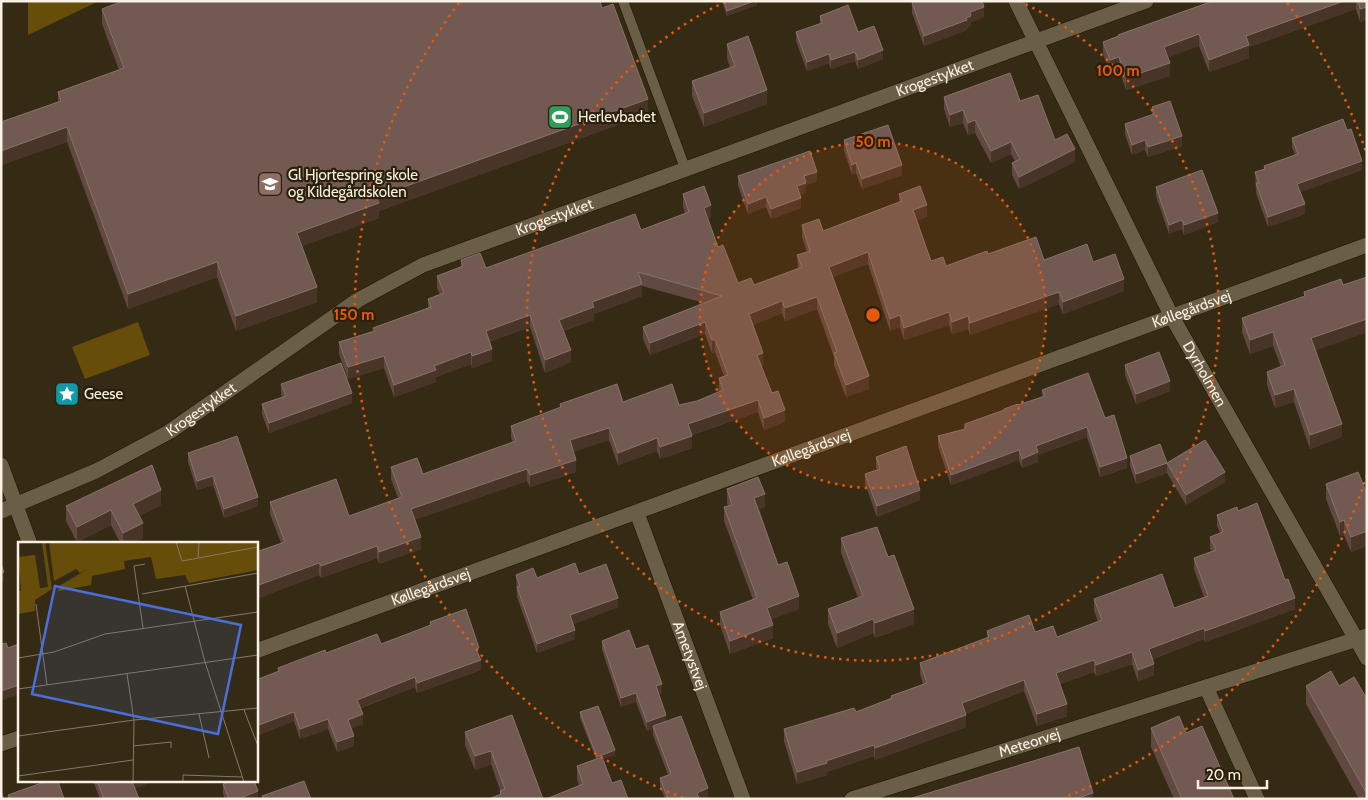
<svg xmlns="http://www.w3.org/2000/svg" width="1368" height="800" font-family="Cabin,sans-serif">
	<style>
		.green { fill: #674d0a }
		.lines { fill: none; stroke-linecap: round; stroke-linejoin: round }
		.lane-casing { stroke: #1d1300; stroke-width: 11 }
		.street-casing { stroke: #1d1300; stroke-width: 16 }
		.lane { stroke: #6a5e46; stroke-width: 10 }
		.street { stroke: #6a5e46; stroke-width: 15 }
		.wall { fill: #614841 }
		.shaded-wall { fill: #493528 }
		.building { fill: #725a53; stroke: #87726a }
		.ring { fill: none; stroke: #e8590c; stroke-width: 2.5; stroke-dasharray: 2.5 5 }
		.labels { text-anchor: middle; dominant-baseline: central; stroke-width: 4.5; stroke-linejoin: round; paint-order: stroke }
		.street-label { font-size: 15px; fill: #f9f2e4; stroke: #2b210a }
		.poi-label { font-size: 15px; fill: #f9f2e4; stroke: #2b210a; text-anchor: start }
		.inset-road { fill: none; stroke: #837b67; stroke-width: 1 }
		.view { fill: #496fda; fill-opacity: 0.15; stroke: #496fda; stroke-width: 2.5 }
		.inset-edge { fill: none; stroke: #f9f2e4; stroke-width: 2.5 }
		.centre { fill: #e8590c; stroke: #2b210a; stroke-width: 2.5 }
		.ring-label { font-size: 15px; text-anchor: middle; font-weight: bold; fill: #e8590c; stroke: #2b210a; stroke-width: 4.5; stroke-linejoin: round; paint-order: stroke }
	</style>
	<rect width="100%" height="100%" fill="#352b14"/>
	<g class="green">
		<path d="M28,1H99L28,35Z"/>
		<path d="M138,322L150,355L85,379L72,347Z"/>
	</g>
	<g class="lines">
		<defs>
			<path id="lane" d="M623,1L685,168"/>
			<g id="street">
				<path id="s1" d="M1016,1L1172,317L1367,658"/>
				<path d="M1,465L30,544"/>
				<path id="s2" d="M1,511L96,471L169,432L358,300L423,265L1146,1"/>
				<path id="s3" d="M637,513L743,799"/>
				<path id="s4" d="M256,651L1367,245"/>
				<path d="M1206,687L1257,799"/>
				<path d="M1,744L19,738"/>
				<path id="s5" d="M852,799L1367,636"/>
			</g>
		</defs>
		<use href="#lane" class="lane-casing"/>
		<use href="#street" class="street-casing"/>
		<use href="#lane" class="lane"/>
		<use href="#street" class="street"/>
	</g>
	<g class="wall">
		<path d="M722,1H757V5L727,16Z"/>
		<path d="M1213,1H1367V19L1360,22L1356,9L1249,47V58L1209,72L1199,46L1168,57L1170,76L1126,90L1119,69L1110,72L1103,54V42L1118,36V35Z"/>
		<path d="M912,3L984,17L971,22V26L967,28V30L924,46L912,13Z"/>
		<path d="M102,9L648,114L379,211V218L302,246L317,302L236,331L217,277L128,309L67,142L1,165V122L58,102V92L119,70L102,24Z"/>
		<path d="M820,16L858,32L883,59L858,69L855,61L831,69L829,63L807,71L796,41V32L820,24Z"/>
		<path d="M727,44L767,104L704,127L692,96V81L730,68L727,58Z"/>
		<path d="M944,97L1020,101L1075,162L1019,189L1012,175V163L1015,161L1011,154L991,163L975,133L968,135L963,123L950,127L944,109Z"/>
		<path d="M1152,107L1182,146L1148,157L1145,150L1132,155L1125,134V124L1152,115Z"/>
		<path d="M1292,138L1362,170L1300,192L1305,214L1268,227L1256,193L1255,172L1264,169V166L1295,155L1292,147Z"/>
		<path d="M844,140L902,175L862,189L856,173L852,175L844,150Z"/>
		<path d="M738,176L817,181L806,185V192L800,195L801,208L771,219L766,207L748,214L738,186Z"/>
		<path d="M1156,187L1218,222L1184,235L1182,229L1169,234L1156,196Z"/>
		<path d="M683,194L711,217L708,219L718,247L738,283L754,285L798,269L797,255L807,252L802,237V225L823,231L899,202V194L927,217L917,220L931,261L946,266L988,254L1044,260L1093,262L1124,291L1063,314L1059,304L970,335L968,329L952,334L949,325L904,340L900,327L890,331L868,264L832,277L869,389L846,397L834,365V357L817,309L785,321L782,313L753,325L763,365L761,366L772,393L785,422L764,430L758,412L692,435V448L660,459L657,451L618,465L609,440L573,451L576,472L530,487L527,481L414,520L421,549L379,564L377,558L321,578L319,575L256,599V552L281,543L270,514V502L349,516L398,498L391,479V467L423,474L513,443L511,438V426L560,408V404L623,402L679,405L697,401L719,392V378L724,376L715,352L712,353L705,334L650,355L643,339V327L704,303L642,286V296L594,314V320L563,331L571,362L545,373L530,327L489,342L492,361L472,368L471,364L436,377V382L394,397L384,368L348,379L339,354V342L373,331V328L428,308V299L440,295L437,288V276L461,267V260L486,268L641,230L685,214L683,206Z"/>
		<path d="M1367,277V332L1315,350L1342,437L1310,449L1294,402L1275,408L1267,385V372L1281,367L1273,346L1250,354L1242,332V318L1304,296V292L1343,285Z"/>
		<path d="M1125,365L1170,391L1136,404L1125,375Z"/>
		<path d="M281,384L352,403L269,433L262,414V404L282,397L281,394Z"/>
		<path d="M1042,390L1105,418L1127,468L1100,477L1087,437L1038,455V462L1022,468L1019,460L951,485L938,446V436L965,429L1018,405L1042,397Z"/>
		<path d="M188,453L258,506L224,518L213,485L197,490L188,462Z"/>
		<path d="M1130,456L1167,463L1225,482L1186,505L1167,473L1136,484L1130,466Z"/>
		<path d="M876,457L920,500L877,517L865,484V474L877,470L876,467Z"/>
		<path d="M1326,484L1367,494V546L1351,552L1344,535L1340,536L1326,499Z"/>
		<path d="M727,489L765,507L759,509L778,565L799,609L771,619L773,638L730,654L720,625V612L753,600L724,521V507L728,506L727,503Z"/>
		<path d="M161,505L139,516L143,538L131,544H121L111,525L77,542L66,521V506Z"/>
		<path d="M1238,511L1295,609L1205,642L1204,639L1153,659L1154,675L1138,681L1132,664L1096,676L1094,672L1060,684L1067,716L1037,726L1024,691L965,714L966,727L875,760L874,756L827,772V775L797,784L784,741V729L856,712L891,699V696L923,684L920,674V663L987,638V631L1035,632L1057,637L1098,622L1094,610V599L1174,608L1204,597L1194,569V558L1212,551L1210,549V537L1220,533L1217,526V515Z"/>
		<path d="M841,538L914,624L875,638L873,633L837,648L828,624V609L858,598L841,553Z"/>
		<path d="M579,574L618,607L573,624L575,639L537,653L517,597L516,575L537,578Z"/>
		<path d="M430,622L479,656L481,670L417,693L415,687L361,708L363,724L351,728L354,746L337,752L328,729L300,739L294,721L256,736V680L278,672V668L326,653L381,644L430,625Z"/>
		<path d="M602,641L636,649L662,693L659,694L666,721L708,797L704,799H665L660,786V778L668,775L653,735V729L647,731L636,702L621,707L602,650Z"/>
		<path d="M1306,686H1339L1367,699V799H1359L1306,704Z"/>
		<path d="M580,712L615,755L603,759L612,783L628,799L579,786L577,779V766L596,759L580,718Z"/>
		<path d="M512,715L543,799L500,795V790L491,764L475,770L465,745V732Z"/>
		<path d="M1151,728L1186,733L1234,799H1174L1151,747Z"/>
		<path d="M93,781H154L135,788L139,799H100Z"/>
		<path d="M223,784L258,799H225L223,794Z"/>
	</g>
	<g class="shaded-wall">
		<path d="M754,1H757V5L727,16V11Z"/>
		<path d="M1344,1H1356V9L1249,47V58L1209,72V60L1246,36Z"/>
		<path d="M984,7V17L971,22V26L967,28V30L924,46V36L966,18L970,12Z"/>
		<path d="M1367,7V19L1360,22V9Z"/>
		<path d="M1199,34V46L1164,59V47Z"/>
		<path d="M883,50V59L858,69V60Z"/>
		<path d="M855,52V61L831,69V60Z"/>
		<path d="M829,54V63L807,71V62Z"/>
		<path d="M1119,57V69L1110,72V60Z"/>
		<path d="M1170,63V76L1126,90V78Z"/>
		<path d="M767,90V104L704,127V113Z"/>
		<path d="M648,99V114L379,211V218L297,248V233L376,197Z"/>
		<path d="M963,110V123L950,127V115Z"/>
		<path d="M975,120V133L968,135V123Z"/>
		<path d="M67,127V142L1,165V151Z"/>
		<path d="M1182,136V146L1148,157V147Z"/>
		<path d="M1145,140V150L1132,155V145Z"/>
		<path d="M1011,142V154L991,163V151Z"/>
		<path d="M1075,149V162L1019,189V177Z"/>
		<path d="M1362,161V170L1297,193V184Z"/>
		<path d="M856,163V173L852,175V165Z"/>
		<path d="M902,165V175L862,189V179Z"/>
		<path d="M817,172V181L806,185V192L797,196V186L804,176Z"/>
		<path d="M766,197V207L748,214V204Z"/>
		<path d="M801,198V208L771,219V209Z"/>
		<path d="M1305,204V214L1268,227V217Z"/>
		<path d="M711,205V217L704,221V208Z"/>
		<path d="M927,205V217L913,222V210Z"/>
		<path d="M1218,213V222L1184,235V225Z"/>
		<path d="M1182,220V229L1169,234V225Z"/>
		<path d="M868,252V264L829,279V267Z"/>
		<path d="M217,262V277L128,309V294Z"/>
		<path d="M1124,279V291L1063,314V302Z"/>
		<path d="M642,284V296L594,314V320L559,332V320L592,302Z"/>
		<path d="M317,287V302L236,331V316Z"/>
		<path d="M1059,292V304L970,335V323Z"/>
		<path d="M817,297V309L785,321V308Z"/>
		<path d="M782,301V313L749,327V314Z"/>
		<path d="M949,312V325L904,340V328Z"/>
		<path d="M530,315V327L486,343V331Z"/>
		<path d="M900,315V327L890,331V319Z"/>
		<path d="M968,316V329L952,334V322Z"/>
		<path d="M1367,319V332L1311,352V338Z"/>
		<path d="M705,322V334L650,355V343Z"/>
		<path d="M1273,332V346L1250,354V340Z"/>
		<path d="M712,340H715V352L712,353Z"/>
		<path d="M492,349V361L472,368V356Z"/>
		<path d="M571,350V362L545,373V360Z"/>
		<path d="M471,352V364L436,377V382L394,397V385L434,366Z"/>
		<path d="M763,353V365L757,367V355Z"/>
		<path d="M384,356V368L348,379V367Z"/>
		<path d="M869,376V389L846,397V385Z"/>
		<path d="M1170,381V391L1136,404V394Z"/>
		<path d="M1294,389V402L1275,408V395Z"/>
		<path d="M352,393V403L269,433V423Z"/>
		<path d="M758,400V412L688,436V424Z"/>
		<path d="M785,410V422L764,430V418Z"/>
		<path d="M1342,424V437L1310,449V435Z"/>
		<path d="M1087,427V437L1038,455V462L1022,468V459L1036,446Z"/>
		<path d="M609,428V440L570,453V440Z"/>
		<path d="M692,436V448L660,459V447Z"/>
		<path d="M657,438V451L618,465V453Z"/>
		<path d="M1019,450V460L951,485V475Z"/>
		<path d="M1127,458V468L1100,477V467Z"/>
		<path d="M576,460V472L530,487V475Z"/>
		<path d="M1167,463V473L1136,484V474Z"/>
		<path d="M527,469V481L411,521V509Z"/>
		<path d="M1225,472V482L1186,505V495Z"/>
		<path d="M213,476V485L197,490V481Z"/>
		<path d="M161,490V505L133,519V504Z"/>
		<path d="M920,490V500L877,517V506Z"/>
		<path d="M765,494V507L754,511V498Z"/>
		<path d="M258,497V506L224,518V509Z"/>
		<path d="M111,510V525L77,542V527Z"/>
		<path d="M1344,520V535L1340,536V522Z"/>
		<path d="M143,523V538L131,544H123V533Z"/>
		<path d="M1367,531V546L1351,552V537Z"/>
		<path d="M421,537V549L379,564V552Z"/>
		<path d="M377,546V558L321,578V566Z"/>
		<path d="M319,563V575L256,599V586Z"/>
		<path d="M4,572V581L1,582V573Z"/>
		<path d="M799,596V609L767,621V608Z"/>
		<path d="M618,598V607L570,625V615Z"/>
		<path d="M1295,598V609L1205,642V631Z"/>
		<path d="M914,609V624L875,638V623Z"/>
		<path d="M873,619V633L837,648V633Z"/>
		<path d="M773,625V638L730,654V641Z"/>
		<path d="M1204,628V639L1149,660V649Z"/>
		<path d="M575,630V639L537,653V644Z"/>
		<path d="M1132,652V664L1096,676V665Z"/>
		<path d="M481,660V670L417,693V683Z"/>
		<path d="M1094,660V672L1056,685V673Z"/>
		<path d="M1154,664V675L1138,681V670Z"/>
		<path d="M415,677V687L357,709V700Z"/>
		<path d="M1024,680V691L962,715V703Z"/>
		<path d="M662,684V693L656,695V686Z"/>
		<path d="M19,685V694L1,701V691Z"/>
		<path d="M636,693V702L621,707V698Z"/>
		<path d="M1067,704V716L1037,726V714Z"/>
		<path d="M294,712V721L256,736V726Z"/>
		<path d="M363,714V724L348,730V720Z"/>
		<path d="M666,715V724L653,726V729L647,731V722Z"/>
		<path d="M966,715V727L875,760V748Z"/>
		<path d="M328,719V729L300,739V729Z"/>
		<path d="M354,736V746L337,752V742Z"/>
		<path d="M874,745V756L827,772V775L797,784V772L826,761Z"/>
		<path d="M615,750V755L597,762V757Z"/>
		<path d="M491,751V764L475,770V756Z"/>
		<path d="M132,781H154L132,790Z"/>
		<path d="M708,788V797L704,799H697V793Z"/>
		<path d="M258,791V799H238Z"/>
		<path d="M1093,793V799H1075Z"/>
	</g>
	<g class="building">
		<path d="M123,1H600L602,8L613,4L648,99L376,197L379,203L297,233L317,287L236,316L217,262L128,294L67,127L1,151V122L61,101L58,92L124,68L102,9Z"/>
		<path d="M724,1H754L727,11Z"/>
		<path d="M916,1H982L984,7L970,12L971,16L966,18L967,20L924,36L912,3Z"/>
		<path d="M1213,1H1344L1246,36L1249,45L1209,60L1199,34L1164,47L1170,63L1126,78L1119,57L1110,60L1103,42L1119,36L1118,35Z"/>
		<path d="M1358,1H1367V7L1360,9Z"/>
		<path d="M848,5L858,32L874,26L883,50L858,60L855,52L831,60L829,54L807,62L796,32L822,23L820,16Z"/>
		<path d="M748,36L767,90L704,113L692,81L735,66L727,44Z"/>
		<path d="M1010,73L1020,101L1038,95L1055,140L1067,134L1075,149L1019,177L1012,163L1020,159L1011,142L991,151L975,120L968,123L963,110L950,115L944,97Z"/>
		<path d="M1170,101L1182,136L1148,147L1145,140L1132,145L1125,124L1154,114L1152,107Z"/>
		<path d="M1343,119L1347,130L1351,129L1362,161L1297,184L1305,204L1268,217L1256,183H1259L1255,172L1265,169L1264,166L1298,154L1292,138Z"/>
		<path d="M888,125L902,165L862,179L856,163L852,165L844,140Z"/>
		<path d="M810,151L817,172L804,176L806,183L797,186L801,198L771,209L766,197L748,204L738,176Z"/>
		<path d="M1202,170L1218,213L1184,225L1182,220L1169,225L1156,187Z"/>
		<path d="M704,186L711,205L704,208L718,247L723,245L738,283L751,278L754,285L802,267L797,255L810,251L802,225L819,219L823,231L902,201L899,194L920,186L927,205L913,210L931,261L943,257L946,266L987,251L988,254L1036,237L1044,260L1087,244L1093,262L1115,254L1124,279L1063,302L1059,292L970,323L968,316L952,322L949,312L904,328L900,315L890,319L868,252L829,267L869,376L846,385L834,353L837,352L817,297L785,308L782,301L749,314L763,353L757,355L772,393L778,391L785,410L764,418L758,400L688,424L692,436L660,447L657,438L618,453L609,428L570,440L576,460L530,475L527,469L411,509L421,537L379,552L377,546L321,566L319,563L256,586V552L285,542L270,502L336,479L349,516L402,497L391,467L417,458L423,474L516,441L511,426L561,407L560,404L617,384L623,402L672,384L679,405L697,401L723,390L719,378L728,375L715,340H712L705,322L650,343L643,327L722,296L638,272L642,284L592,302L594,307L559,320L571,350L545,360L530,315L486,331L492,349L472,356L471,352L434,366L436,370L394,385L384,356L348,367L339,342L375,331L373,328L431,307L428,299L444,293L437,276L463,266L461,260L480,253L486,268L635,214L641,230L689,212L683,194Z"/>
		<path d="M1367,277V319L1311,338L1342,424L1310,435L1294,389L1275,395L1267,372L1285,365L1273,332L1250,340L1242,318L1305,296L1304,292L1341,279L1343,285Z"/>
		<path d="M1159,352L1170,381L1136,394L1125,365Z"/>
		<path d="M341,363L352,393L269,423L262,404L286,396L281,384Z"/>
		<path d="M1088,373L1105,418L1114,415L1127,458L1100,467L1087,427L1036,446L1038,452L1022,459L1019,450L951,475L938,436L965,429V424L1004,410V409L1018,404V405L1045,396L1042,390Z"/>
		<path d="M237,436L258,497L224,509L213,476L197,481L188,453Z"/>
		<path d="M1205,440L1225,472L1186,495L1167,463L1136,474L1130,456L1160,444L1167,463Z"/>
		<path d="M906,446L920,490L877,506L865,474L880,469L876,457Z"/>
		<path d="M152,465L161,490L133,504L143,523L123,533L111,510L77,527L66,506Z"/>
		<path d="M1358,472L1367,494V531L1351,537L1344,520L1340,522L1326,484Z"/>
		<path d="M758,477L765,494L754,498L778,565L787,562L799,596L767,608L773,625L730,641L720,612L757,598L724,507L732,505L727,489Z"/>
		<path d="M1257,503L1285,580L1288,579L1295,598L1205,631L1204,628L1149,649L1154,664L1138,670L1132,652L1096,665L1094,660L1056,673L1067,704L1037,714L1024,680L962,703L966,715L875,748L874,745L826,761L827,763L797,772L784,729L854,708L856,712L892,698L891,696L927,683L920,663L989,637L987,631L1029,615L1035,632L1053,626L1057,637L1102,620L1094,599L1162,574L1174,608L1208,596L1194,558L1216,550L1210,537L1223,532L1217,515L1237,507L1238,511Z"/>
		<path d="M877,527L888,557L894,555L914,609L875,623L873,619L837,633L828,609L863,596L841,538Z"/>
		<path d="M575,563L579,574L606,564L618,598L570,615L575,630L537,644L517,587L520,586L516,575L533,568L537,578Z"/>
		<path d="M1,564L4,572L1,573Z"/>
		<path d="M466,609L479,648L476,649L481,660L417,683L415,677L357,700L363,714L348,720L354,736L337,742L328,719L300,729L294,712L256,726V680L279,671L278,668L325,650L326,653L377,634L381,644L431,625L430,622Z"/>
		<path d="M629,630L636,649L648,645L662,684L656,686L666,715L647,722L636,693L621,698L602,641Z"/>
		<path d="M6,643L8,648L19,644V685L1,691V644Z"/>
		<path d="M1331,671L1339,686L1354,677L1367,699V794L1306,686Z"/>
		<path d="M598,706L615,750L597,757L580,712Z"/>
		<path d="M512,715L543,799H489L501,794L500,791L505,789L491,751L475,756L465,732Z"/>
		<path d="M681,716L708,788L697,793L699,799H668L660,778L671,774L653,726Z"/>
		<path d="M1179,716L1186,733L1202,726L1234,799H1182L1151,728Z"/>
		<path d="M1079,747L1093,793L1075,799H909Z"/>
		<path d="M602,757L612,783L621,780L628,799H546L583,784L577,766Z"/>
		<path d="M47,781H58L64,799H9L8,795Z"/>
		<path d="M97,781H132L139,799H104Z"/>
		<path d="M231,781H254L258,791L238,799H229L223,784Z"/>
		<path d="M304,781L311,799H263L262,796Z"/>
		<path d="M1,792L4,799H1Z"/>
	</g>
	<circle cx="873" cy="315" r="173" fill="#e8590c" fill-opacity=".12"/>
	<g class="ring">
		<circle cx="873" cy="315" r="173"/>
		<path d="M1019 1A346 346 0 1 1 727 1"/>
		<path d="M1367 475A519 519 0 0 1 1063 798M683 798A519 519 0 0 1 459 3M1287 3A519 519 0 0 1 1367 155"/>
	</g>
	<defs>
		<symbol id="stadium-square" viewBox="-11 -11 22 22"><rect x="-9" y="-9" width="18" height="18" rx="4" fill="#2e9e5b" stroke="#2b210a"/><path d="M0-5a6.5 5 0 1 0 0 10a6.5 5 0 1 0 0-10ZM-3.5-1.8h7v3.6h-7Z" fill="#fff"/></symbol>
		<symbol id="school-square" viewBox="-11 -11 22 22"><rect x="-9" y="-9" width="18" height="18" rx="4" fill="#8d6e63" stroke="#2b210a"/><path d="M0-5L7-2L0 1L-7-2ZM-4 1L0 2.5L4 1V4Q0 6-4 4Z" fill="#fff"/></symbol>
		<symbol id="sight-square" viewBox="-11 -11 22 22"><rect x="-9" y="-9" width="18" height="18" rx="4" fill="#0f9aa8" stroke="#2b210a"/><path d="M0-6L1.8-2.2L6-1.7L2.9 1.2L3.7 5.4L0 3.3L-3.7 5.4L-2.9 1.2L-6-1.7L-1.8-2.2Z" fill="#fff"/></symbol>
	</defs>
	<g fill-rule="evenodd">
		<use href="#stadium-square" x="546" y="103" width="28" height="28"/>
		<use href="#school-square" x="256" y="170" width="28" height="28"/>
		<use href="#sight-square" x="53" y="380" width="28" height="28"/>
	</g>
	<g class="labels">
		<g class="street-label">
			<text stroke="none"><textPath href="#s2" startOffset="1035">Krogestykket</textPath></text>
			<text stroke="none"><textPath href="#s2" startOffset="630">Krogestykket</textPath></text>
			<text stroke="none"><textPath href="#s4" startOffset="996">Køllegårdsvej</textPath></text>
			<text stroke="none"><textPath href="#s1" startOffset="418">Dyrholmen</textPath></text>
			<text stroke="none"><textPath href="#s2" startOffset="225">Krogestykket</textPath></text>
			<text stroke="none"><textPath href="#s4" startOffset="591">Køllegårdsvej</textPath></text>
			<text stroke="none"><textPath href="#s4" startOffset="186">Køllegårdsvej</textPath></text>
			<text stroke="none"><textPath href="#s3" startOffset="152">Ametystvej</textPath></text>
			<text stroke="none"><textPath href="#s5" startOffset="186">Meteorvej</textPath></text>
		</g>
		<g class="poi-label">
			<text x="578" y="117">Herlevbadet</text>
			<text x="288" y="175">Gl Hjortespring skole<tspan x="288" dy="17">og Kildegårdskolen</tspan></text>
			<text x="84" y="394">Geese</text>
		</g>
	</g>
	<g transform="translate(18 542)">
		<rect width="240" height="240" fill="#352b14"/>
		<path d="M24,0H27L34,47L17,58V69L0,72V49H3L0,15L17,13L22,46L30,45ZM31,0H240V28L171,41L167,33L138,37L133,15L106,19L107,27L74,34L73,43L40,49L41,44L70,27L62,31L58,27L36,39Z" fill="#674d0a"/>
		<path class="inset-road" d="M158,0L164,19L240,5M180,16L181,0M167,44L187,120L226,240M124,52L240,31M18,62L29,143M125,86L116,24L127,22M0,116L36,110L87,92L240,70M109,132L116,178L115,240M0,147L240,113M226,168L240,204M181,172L191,216M0,194L116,178L240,166M115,204L153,200V206M0,234L115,218M165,239V233L224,235"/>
		<path class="view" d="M37,44L223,83L200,192L14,152Z"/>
		<rect width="240" height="240" class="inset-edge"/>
	</g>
	<circle cx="873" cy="315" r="8" class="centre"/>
	<g class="ring-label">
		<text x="1118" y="76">100 m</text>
		<text x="873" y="147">50 m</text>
		<text x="354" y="320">150 m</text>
	</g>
	<rect width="1368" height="800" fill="none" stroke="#f9f2e4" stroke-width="5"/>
	<path d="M1198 780v8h69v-8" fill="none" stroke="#f9f2e4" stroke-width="2.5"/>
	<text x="1206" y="780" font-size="15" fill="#f9f2e4" stroke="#2b210a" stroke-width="4" paint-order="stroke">20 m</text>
</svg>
